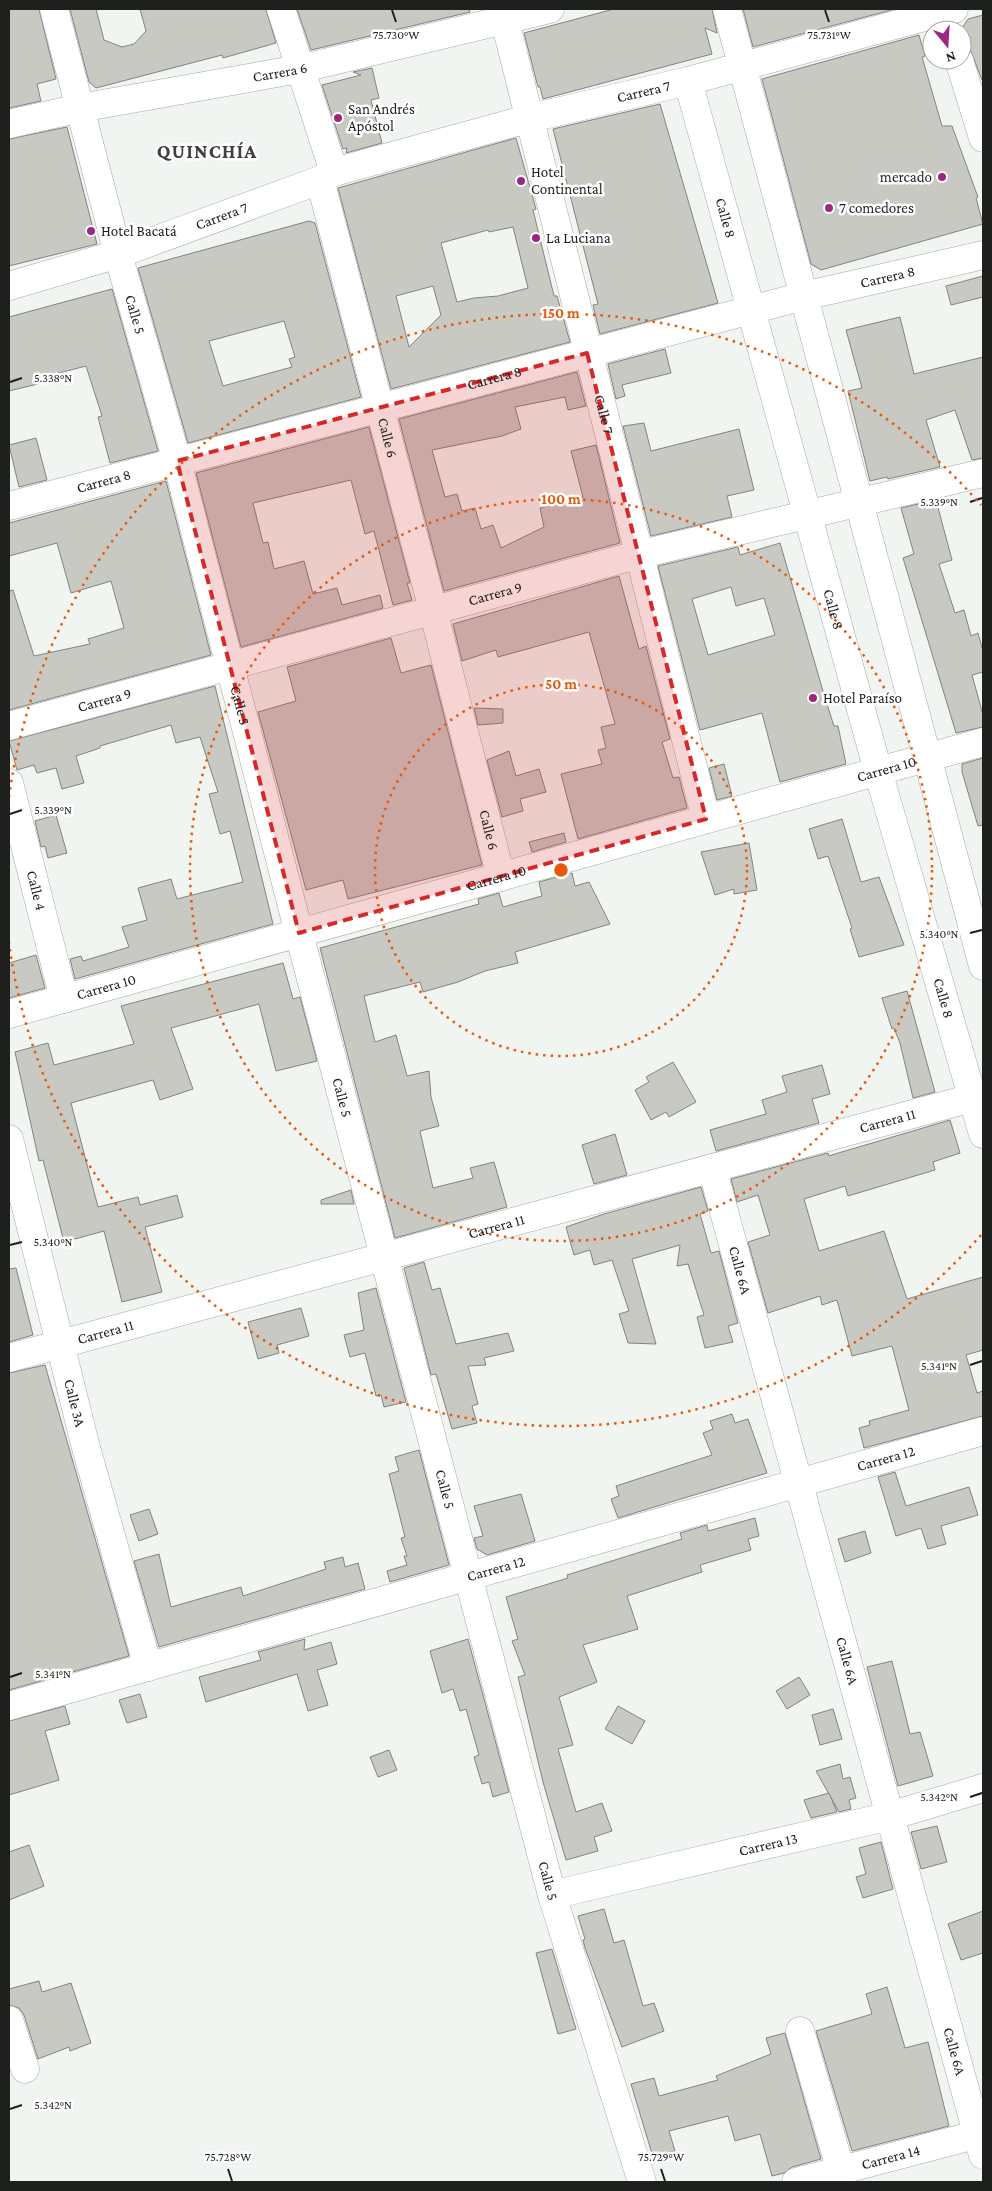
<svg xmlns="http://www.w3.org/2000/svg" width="992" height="2191" font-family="'Crimson Pro',serif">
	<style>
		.building { fill: #c9c9c4; stroke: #83837f; fill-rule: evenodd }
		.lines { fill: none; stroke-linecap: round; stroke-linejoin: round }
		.minor-casing { stroke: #a6a9a5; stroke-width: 29 }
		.minor { stroke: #fff; stroke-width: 28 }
		.marked { fill: #d62828; fill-opacity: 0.2; stroke: #d62828; stroke-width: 4; stroke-dasharray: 10 6; stroke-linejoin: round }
		.ticks { fill: none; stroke: #1e201e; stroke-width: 2 }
		.ring { fill: none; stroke: #e8590c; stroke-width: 2.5; stroke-dasharray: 2.5 5 }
		.poi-dot { fill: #9d2780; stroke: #fff; stroke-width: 2 }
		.labels { text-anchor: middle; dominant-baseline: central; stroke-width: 5; stroke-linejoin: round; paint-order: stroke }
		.street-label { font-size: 15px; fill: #1e201e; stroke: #fff }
		.poi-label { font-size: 15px; fill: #1e201e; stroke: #fff; text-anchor: start }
		.district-label { font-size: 20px; font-weight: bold; letter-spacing: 1px; fill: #3d403c; stroke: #fff }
		.ticks-label { font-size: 12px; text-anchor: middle; fill: #1e201e; stroke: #fff; stroke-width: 5; stroke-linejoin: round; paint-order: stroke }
		.centre { fill: #e8590c; stroke: #fff; stroke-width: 2.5 }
		.ring-label { font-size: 15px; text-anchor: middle; font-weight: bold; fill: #e8590c; stroke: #fff; stroke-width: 5; stroke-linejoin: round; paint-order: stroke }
	</style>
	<rect width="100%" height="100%" fill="#f1f5f1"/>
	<g class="building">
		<path d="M9,9H39L56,79L37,84L41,101L9,108Z"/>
		<path d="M70,9H96L104,40L122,47L134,44L146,31L140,9H266L276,43L223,58L222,55L96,88L89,82Z"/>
		<path d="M297,9H469L470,12L311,50Z"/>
		<path d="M614,9H712L717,33L705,28L712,54L543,99L540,87H538L524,33Z"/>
		<path d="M743,9H895L753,47Z"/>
		<path d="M983,15V80H982L962,28L968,19Z"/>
		<path d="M919,35L925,56L922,57L942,126H952L978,197L976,198L983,224L821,270L811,264L762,79Z"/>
		<path d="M372,68L379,98L371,100L382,143L346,153L347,148L343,149L322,85L361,75L353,72Z"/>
		<path d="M660,104L718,303L600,334L593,305L598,304L553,129Z"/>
		<path d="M67,127L97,244L9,266V139Z"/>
		<path d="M516,138L536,209L533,210L554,296H557L570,342L391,389L338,188ZM513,227L528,288L498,296L474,298L457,302L441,243L488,230L489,232ZM433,286L441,315L409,347L396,296Z"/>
		<path d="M309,221L315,223L361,397L188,443L138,268ZM284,321L295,357L289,359L292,367L223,386L209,341Z"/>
		<path d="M983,276V297L951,305L946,286Z"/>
		<path d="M112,289L158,451L110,463L98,417L102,416L86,366L36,379L38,384L9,391V317Z"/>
		<path d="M900,317L914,374L983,357V458L972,460L955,410L926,420L940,467L888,479L887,477L870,481L848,391L862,388L846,330Z"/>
		<path d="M665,349L671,373L622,385L625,396L616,399L608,364Z"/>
		<path d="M577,372L586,406L568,410L565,397L515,407L521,429L502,436L432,450L445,497L457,494L462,511L475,508L481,529L493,525L501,548L544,527L540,508L583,497L571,451L596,445L620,543L444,591L399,419Z"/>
		<path d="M644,423L651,451L739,429L754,490L727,496L732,517L651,536L623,426Z"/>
		<path d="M369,427L410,583H407L412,600L393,605L374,531L365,534L351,480L253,503L263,543L268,542L274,569L304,561L313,594L337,588L342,605L380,595L383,608L241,647L196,473Z"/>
		<path d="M36,438L47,480L19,487L9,445Z"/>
		<path d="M166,481L211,655L9,710V591L13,590L34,656L90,644L88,639L124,628L111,581L71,593L57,543L9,556V523Z"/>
		<path d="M936,500L952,560L939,564L955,613L964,610L971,636L978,633L983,651V672L972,675L983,715V727L956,733L903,558L914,554L901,508Z"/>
		<path d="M780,543L825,698L834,726H838L846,764L780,782L762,713L700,730L658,566L738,547L740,555ZM731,587L736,606L764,598L775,635L708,655L692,599Z"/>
		<path d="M619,576L639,649L646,646L670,739L662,742L673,778L679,777L687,808L578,839L561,774L602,764L598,750L606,748L601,727L615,724L589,632L498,657L496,650L462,661L453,624Z"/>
		<path d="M391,638L401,673L431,665L482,865L348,899L343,880L306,890L258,712L296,701L287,667Z"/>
		<path d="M215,686L273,924L75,979L70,959L81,956L83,961L129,947L122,927L147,920L138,888L171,879L177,899L243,882L230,831L220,834L209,794L218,792L200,737L176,743L171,725L100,746V748L76,756L84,783L62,789L56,768L37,773L34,765L17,770L9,741Z"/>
		<path d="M474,708L503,709V723L478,725Z"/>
		<path d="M509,751L516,776L539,769L546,792L520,799L523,811L502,817L487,760Z"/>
		<path d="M983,758V825L978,826L962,772V764Z"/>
		<path d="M724,764L732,796L717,800L709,768Z"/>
		<path d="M56,815L67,853L48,858L45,846L41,847L35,821Z"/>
		<path d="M842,819L861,882L879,877L904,945L859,957L850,929L852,928L828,856L818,859L809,829Z"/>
		<path d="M564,833L566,842L532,852L529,842Z"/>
		<path d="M749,843L757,890L734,894V889L715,895L701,852Z"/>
		<path d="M572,873L575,886L589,882L610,924L515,952L518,963L485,971L458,982L423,992L420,982L364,996L375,1042L396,1035L407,1076L429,1071L431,1097L439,1126L420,1131L433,1188L473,1178L470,1168L494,1162L507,1207L395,1238L320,948L479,904L478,899L499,893L503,907L542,896L539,882Z"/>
		<path d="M36,955L45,988L9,998V963Z"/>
		<path d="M283,963L293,999L300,997L317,1061L276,1071L259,1004L171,1028L193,1089L160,1100L153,1080L71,1103L98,1207L138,1197L140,1205L177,1195L183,1217L145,1227L162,1292L122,1302L104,1231L64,1242L43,1160L39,1161L15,1052L48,1043L54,1065L134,1044L121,1006Z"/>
		<path d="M907,991L935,1092L913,1098L900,1043L894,1028L892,1029L882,998Z"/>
		<path d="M673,1062L696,1102L669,1117L666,1112L651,1120L635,1090L649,1082L646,1077Z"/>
		<path d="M822,1065L830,1094L812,1099L819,1123L716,1151L710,1130L766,1114L762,1100L787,1092L782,1076Z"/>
		<path d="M950,1120L960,1153L933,1162L935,1170L848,1196L845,1186L804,1199L819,1251L884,1231L907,1299L983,1277V1350L966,1355L977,1393L983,1391V1416L864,1448L859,1428L870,1425L869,1421L909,1410L892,1346L852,1356L837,1300L822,1305L820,1296L768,1313L748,1242L770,1235L758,1195L737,1202L731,1179L828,1153L829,1156L835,1154Z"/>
		<path d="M615,1134L627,1175L594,1184L582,1145Z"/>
		<path d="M701,1187L708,1211L700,1214L711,1253L719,1251L738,1323L728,1326L733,1342L705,1348L697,1317L704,1315L688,1264L677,1266L680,1245L632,1259L656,1344L628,1343L619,1314L629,1311L612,1260L594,1265L590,1250L574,1255L566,1227L604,1214Z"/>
		<path d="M351,1190L354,1204H321V1200Z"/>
		<path d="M424,1262L432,1290L440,1288L456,1344L508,1333L514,1351L484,1358L486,1365L468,1366L478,1404L472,1406L477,1423L452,1429L436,1374L431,1375L404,1268Z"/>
		<path d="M16,1268L33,1335L9,1342V1269Z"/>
		<path d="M376,1288L406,1402L384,1407L381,1395L376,1396L365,1353L350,1357L344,1335L364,1330L358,1293Z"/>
		<path d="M301,1308L309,1336L277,1345L279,1353L258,1359L248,1322Z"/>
		<path d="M45,1365L129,1656L9,1690V1373Z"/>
		<path d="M732,1414L735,1423L748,1419L767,1473L618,1518L611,1499L619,1496L616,1486L712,1455L703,1433L713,1429L710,1421Z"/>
		<path d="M419,1450L449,1565L390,1582L387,1571L407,1565L404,1556H407L401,1538L405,1537L389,1474L399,1471L395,1457Z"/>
		<path d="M895,1472L906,1506L969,1487L978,1515L941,1526L946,1544L928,1549L921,1528L896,1536L878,1477Z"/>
		<path d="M521,1494L535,1541L487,1555L477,1549L474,1538L483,1536L474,1506Z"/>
		<path d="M149,1509L158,1534L139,1541L130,1515Z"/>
		<path d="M755,1518L759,1536L748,1539L751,1550L700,1565L702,1572L627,1596L638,1629L583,1645L597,1682L559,1697L573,1745L558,1749L576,1812L602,1803L612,1831L594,1837L598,1851L566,1860L543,1782L518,1677L525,1675L512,1641L518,1639L506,1597L568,1578L567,1575L682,1539L680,1533L707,1525L708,1531Z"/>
		<path d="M865,1531L871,1553L845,1562L838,1539Z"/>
		<path d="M159,1554L171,1607L241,1587L243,1596L326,1569L324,1562L343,1557L345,1567L358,1563L365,1589L159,1647L134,1561Z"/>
		<path d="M305,1639L304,1650L331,1642L337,1664L317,1670L328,1705L308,1711L297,1674L206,1702L199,1677L261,1660L258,1652Z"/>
		<path d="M468,1639L509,1792L493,1797L489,1782L482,1784L474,1757L479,1755L466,1709L460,1711L453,1689L442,1693L430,1651Z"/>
		<path d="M892,1661L910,1734L920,1732L933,1776L898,1786L867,1667Z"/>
		<path d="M799,1677L810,1695L787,1709L776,1691Z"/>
		<path d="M140,1694L147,1717L127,1723L119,1700Z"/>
		<path d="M65,1706L70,1724L45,1731L59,1780L9,1795V1721Z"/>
		<path d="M618,1706L645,1721L632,1744L605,1729Z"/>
		<path d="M833,1709L842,1739L820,1745L812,1715Z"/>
		<path d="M389,1750L397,1770L378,1777L370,1757Z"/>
		<path d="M840,1764L843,1779L850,1777L856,1798L849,1800L851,1809L839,1812L816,1771Z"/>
		<path d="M829,1793L837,1812L811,1818L804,1800Z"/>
		<path d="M937,1826L947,1862L921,1869L911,1832Z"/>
		<path d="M881,1842L893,1889L863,1898L856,1877L866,1874L859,1848Z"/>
		<path d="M29,1845L44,1886L9,1900V1852Z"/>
		<path d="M604,1909L614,1943L624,1940L643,2006L654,2003L664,2031L622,2047L585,1948L583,1940L585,1939L578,1916Z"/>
		<path d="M983,1911V1953L961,1960L948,1924Z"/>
		<path d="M552,1949L576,2029L558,2034L536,1953Z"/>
		<path d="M39,1981L42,1992L71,1983L91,2043L70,2051L69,2047L38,2059L24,2015L19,2008L9,2005V1989Z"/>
		<path d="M887,1987L905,2048L928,2042L949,2126L852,2151L816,2031L872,2014L866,1994Z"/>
		<path d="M785,2033L821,2159L792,2167L784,2173L772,2176L760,2134L735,2141L728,2116L669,2131L675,2151L653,2157L631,2084L654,2078L659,2096L718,2080L716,2076L771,2054L766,2038Z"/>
	</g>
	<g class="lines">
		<defs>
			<g id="minor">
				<path id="s1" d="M54,9L118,254L177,461L299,933L552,1895L642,2182"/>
				<path id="s2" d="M281,9L334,172L320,180L433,610L501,877"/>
				<path id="s3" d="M502,9L706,819"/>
				<path d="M727,9L983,966"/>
				<path d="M959,60L983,138"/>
				<path id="s4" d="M688,81L878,771L983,1134"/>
				<path id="s5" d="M9,124L80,108L299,69L550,9"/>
				<path id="s6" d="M334,172L531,118L688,81L954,9"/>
				<path id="s7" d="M9,286L118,254L320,180"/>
				<path id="s8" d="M9,506L804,296L983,255"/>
				<path id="s9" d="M9,726L637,555L983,473"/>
				<path id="s10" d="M9,783L64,999"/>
				<path id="s11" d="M9,1014L983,742"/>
				<path id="s12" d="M9,1139L85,1444L148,1667"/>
				<path id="s13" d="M712,1168L983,2155"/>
				<path id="s14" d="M9,1358L983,1095"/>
				<path id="s15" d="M9,1706L983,1431"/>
				<path id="s16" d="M552,1895L890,1816L983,1788"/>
				<path d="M9,2020L25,2069"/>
				<path d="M800,2031L841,2171"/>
				<path id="s17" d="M796,2182L983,2133"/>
			</g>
		</defs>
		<use href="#minor" class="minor-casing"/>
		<use href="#minor" class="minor"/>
	</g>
	<path class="marked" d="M587,353L706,819L299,933L177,461Z"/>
	<path class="ticks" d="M392,10L396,22M825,10L829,22M10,382L22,378M970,502L982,498M10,814L22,810M970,933L982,930M10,1245L22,1242M970,1365L982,1361M10,1677L22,1673M970,1797L982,1793M10,2109L22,2105M228,2169L232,2181M661,2169L665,2181"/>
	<g class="ring">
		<circle cx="561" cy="870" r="186"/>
		<circle cx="561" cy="870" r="371"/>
		<path d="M981 1235A557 557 0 0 1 9 943M9 797A557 557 0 0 1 981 505"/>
	</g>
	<g class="poi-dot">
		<circle cx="338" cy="118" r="5"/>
		<circle cx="942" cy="177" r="5"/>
		<circle cx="521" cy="181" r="5"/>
		<circle cx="829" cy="208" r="5"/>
		<circle cx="91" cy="231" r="5"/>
		<circle cx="536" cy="238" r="5"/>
		<circle cx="813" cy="698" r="5"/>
	</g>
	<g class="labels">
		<g class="street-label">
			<text stroke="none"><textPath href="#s5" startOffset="276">Carrera 6</textPath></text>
			<text stroke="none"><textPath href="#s6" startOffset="320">Carrera 7</textPath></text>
			<text stroke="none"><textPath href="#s7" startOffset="224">Carrera 7</textPath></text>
			<text stroke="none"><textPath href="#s4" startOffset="142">Calle 8</textPath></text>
			<text stroke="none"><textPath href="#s8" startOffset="908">Carrera 8</textPath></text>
			<text stroke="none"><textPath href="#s1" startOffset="316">Calle 5</textPath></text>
			<text stroke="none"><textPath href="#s8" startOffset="502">Carrera 8</textPath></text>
			<text stroke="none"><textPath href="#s3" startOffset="418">Calle 7</textPath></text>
			<text stroke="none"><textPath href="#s2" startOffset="454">Calle 6</textPath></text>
			<text stroke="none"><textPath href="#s8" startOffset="98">Carrera 8</textPath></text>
			<text stroke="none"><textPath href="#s9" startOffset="504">Carrera 9</textPath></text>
			<text stroke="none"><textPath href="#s4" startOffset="548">Calle 8</textPath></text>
			<text stroke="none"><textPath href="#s9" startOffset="99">Carrera 9</textPath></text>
			<text stroke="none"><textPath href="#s1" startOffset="721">Calle 5</textPath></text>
			<text stroke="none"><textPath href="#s11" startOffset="911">Carrera 10</textPath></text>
			<text stroke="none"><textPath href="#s2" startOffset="859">Calle 6</textPath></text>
			<text stroke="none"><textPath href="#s11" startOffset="506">Carrera 10</textPath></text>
			<text stroke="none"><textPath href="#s10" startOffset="111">Calle 4</textPath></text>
			<text stroke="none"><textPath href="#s11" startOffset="101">Carrera 10</textPath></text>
			<text stroke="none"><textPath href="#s4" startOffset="952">Calle 8</textPath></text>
			<text stroke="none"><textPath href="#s1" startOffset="1126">Calle 5</textPath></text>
			<text stroke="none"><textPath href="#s14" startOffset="910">Carrera 11</textPath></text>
			<text stroke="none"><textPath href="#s14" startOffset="505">Carrera 11</textPath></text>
			<text stroke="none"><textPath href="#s13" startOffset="106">Calle 6A</textPath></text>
			<text stroke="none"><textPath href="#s14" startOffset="100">Carrera 11</textPath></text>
			<text stroke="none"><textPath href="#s12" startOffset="272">Calle 3A</textPath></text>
			<text stroke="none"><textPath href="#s15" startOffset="911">Carrera 12</textPath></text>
			<text stroke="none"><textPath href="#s1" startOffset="1531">Calle 5</textPath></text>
			<text stroke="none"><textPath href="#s15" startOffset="506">Carrera 12</textPath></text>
			<text stroke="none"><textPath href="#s13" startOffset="511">Calle 6A</textPath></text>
			<text stroke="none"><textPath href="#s16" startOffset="222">Carrera 13</textPath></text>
			<text stroke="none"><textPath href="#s1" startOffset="1936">Calle 5</textPath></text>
			<text stroke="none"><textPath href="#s13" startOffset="916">Calle 6A</textPath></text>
			<text stroke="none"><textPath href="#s17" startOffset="98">Carrera 14</textPath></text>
		</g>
		<g class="poi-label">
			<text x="348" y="109">San Andrés<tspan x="348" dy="17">Apóstol</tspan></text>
			<text x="531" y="172">Hotel<tspan x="531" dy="17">Continental</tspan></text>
			<text x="932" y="177" text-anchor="end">mercado</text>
			<text x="839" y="208">7 comedores</text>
			<text x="101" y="231">Hotel Bacatá</text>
			<text x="546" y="238">La Luciana</text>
			<text x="823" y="698">Hotel Paraíso</text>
		</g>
		<g class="district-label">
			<text x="207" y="151">QUINCHÍA</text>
		</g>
	</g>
	<g class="ticks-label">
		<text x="396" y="39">75.730°W</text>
		<text x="829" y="39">75.731°W</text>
		<text x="53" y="382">5.338°N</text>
		<text x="939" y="506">5.339°N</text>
		<text x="53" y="814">5.339°N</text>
		<text x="939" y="938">5.340°N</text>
		<text x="53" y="1246">5.340°N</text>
		<text x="939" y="1370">5.341°N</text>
		<text x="53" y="1678">5.341°N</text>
		<text x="939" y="1801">5.342°N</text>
		<text x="53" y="2109">5.342°N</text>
		<text x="228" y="2161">75.728°W</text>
		<text x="661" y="2161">75.729°W</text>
	</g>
	<circle cx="561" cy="870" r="8" class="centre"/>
	<g class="ring-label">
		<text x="561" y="318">150 m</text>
		<text x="561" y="504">100 m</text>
		<text x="561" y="689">50 m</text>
	</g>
	<rect width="992" height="2191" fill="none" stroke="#1e201e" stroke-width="20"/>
	<g transform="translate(947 45) rotate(162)"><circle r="24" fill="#ffffff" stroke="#a5a6a5"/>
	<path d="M0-4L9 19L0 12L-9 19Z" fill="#9d2780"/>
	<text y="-8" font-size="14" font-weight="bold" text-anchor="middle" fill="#1e201e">N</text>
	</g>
</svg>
